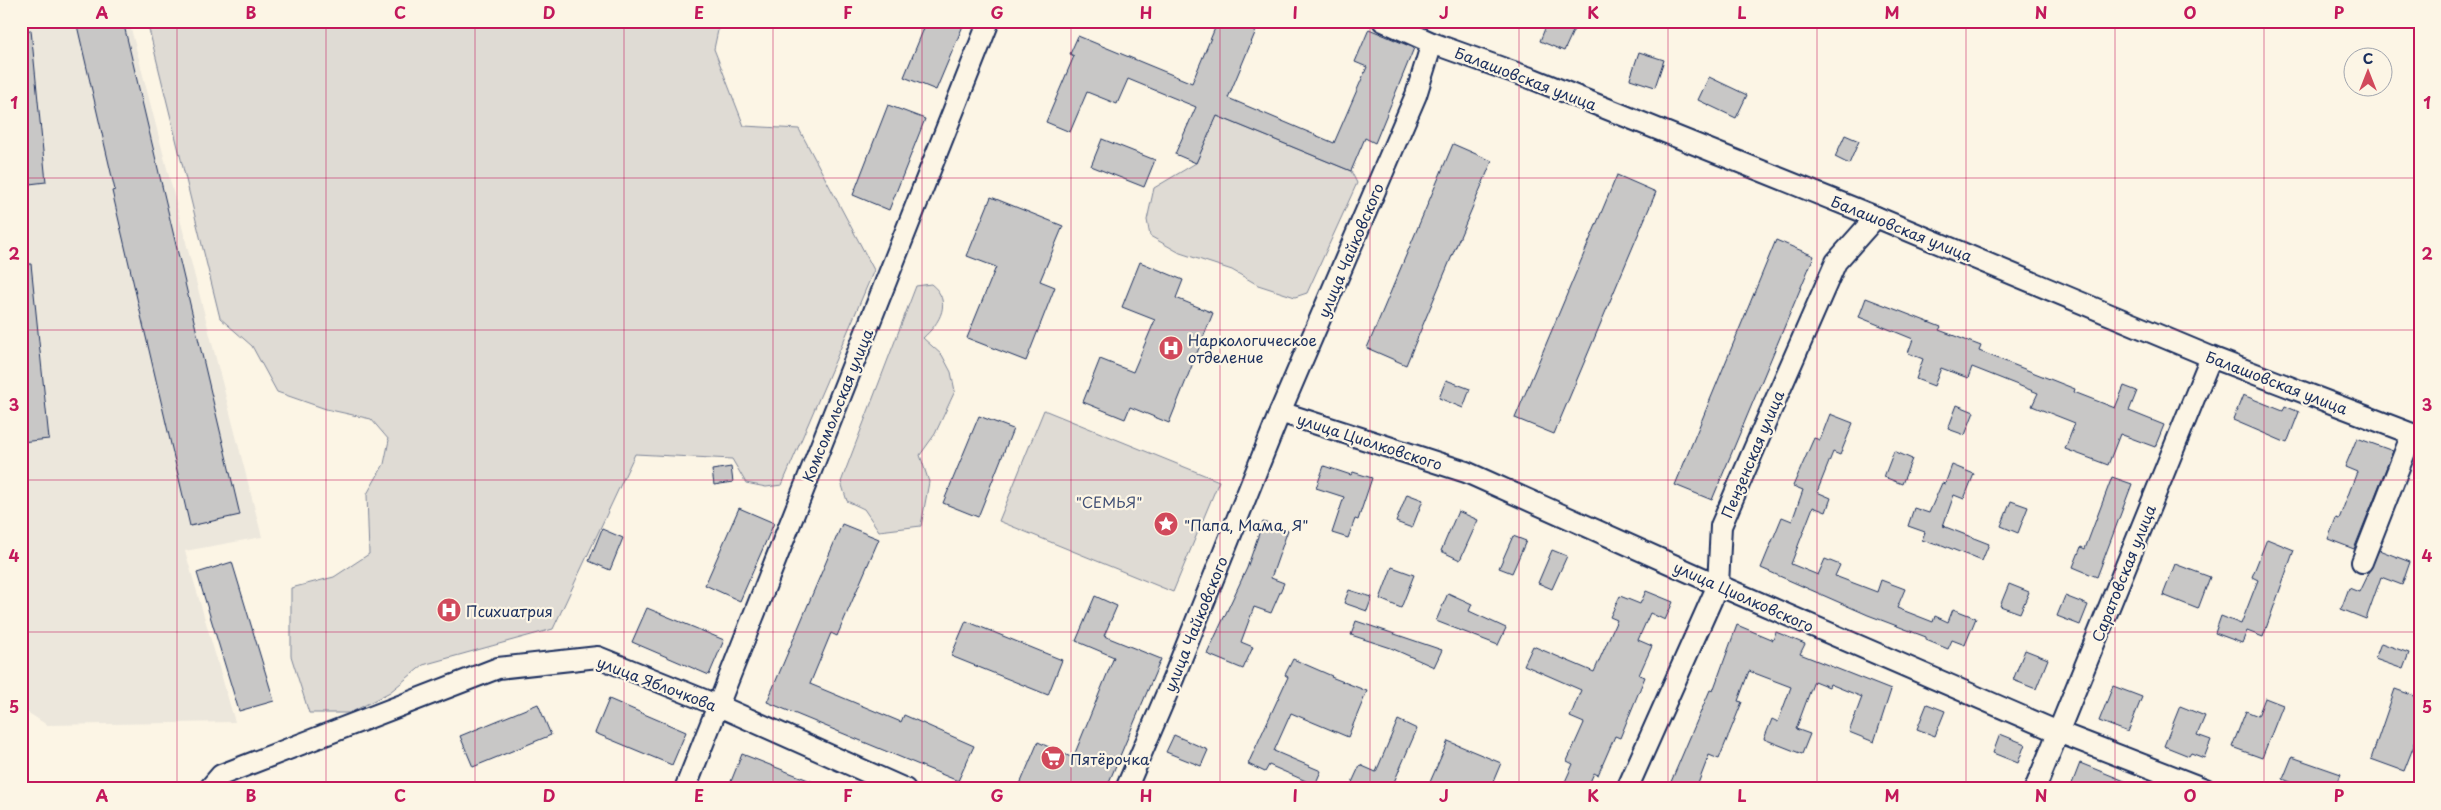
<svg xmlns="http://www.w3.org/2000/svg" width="2441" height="810" font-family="'Playpen Sans',sans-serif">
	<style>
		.built { fill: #ece7dc }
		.green { fill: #dfdbd4; stroke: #7d8599 }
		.building { fill: #c8c7c6; stroke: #1b2f5e }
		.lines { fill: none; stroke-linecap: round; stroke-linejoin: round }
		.minor-casing { stroke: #1b2f5e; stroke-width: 24 }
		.minor { stroke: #fcf5e5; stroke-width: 20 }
		.grid { fill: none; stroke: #c2185b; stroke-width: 1; stroke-opacity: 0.55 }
		.labels { text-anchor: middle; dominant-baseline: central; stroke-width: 4.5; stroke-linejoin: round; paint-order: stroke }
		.street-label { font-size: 15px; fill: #1b2f5e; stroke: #fcf5e5 }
		.poi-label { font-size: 15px; fill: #1b2f5e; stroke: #fcf5e5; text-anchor: start }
		.park-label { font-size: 15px; fill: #425176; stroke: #fcf5e5 }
		.neatline { fill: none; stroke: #c2185b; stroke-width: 2 }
		.grid-label { font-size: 16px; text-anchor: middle; font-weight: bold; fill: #c2185b }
	</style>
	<rect width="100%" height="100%" fill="#fcf5e5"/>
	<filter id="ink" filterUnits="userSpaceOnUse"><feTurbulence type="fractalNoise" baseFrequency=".02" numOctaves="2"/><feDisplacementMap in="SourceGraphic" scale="10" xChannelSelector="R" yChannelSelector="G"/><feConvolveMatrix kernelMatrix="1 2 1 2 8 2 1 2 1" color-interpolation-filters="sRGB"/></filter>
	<g filter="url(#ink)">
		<path class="built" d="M21,21H129L262,537L185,551L235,722L47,725L21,708Z"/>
		<g class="green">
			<path d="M147,21H720L714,49L744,126L799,129L874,270L782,485L766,487L746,483L732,459L635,454L553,629L423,665L390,692L350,713H309L291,656V588L334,577L369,554L367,494L384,464L389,440L371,419L326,409L277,392L252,346L220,318Z"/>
			<path d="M1205,111L1351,171L1357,183L1307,293L1295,297L1258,285L1232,270L1180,253L1150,236L1147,220L1154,188L1196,163L1208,135L1187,125Z"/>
			<path d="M931,284C953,301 940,323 923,338L942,355L951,372L955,391L935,434L920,455L929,482L921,526L879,531L864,509L847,501L841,482L916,286Z"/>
			<path d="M1044,410L1219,481L1173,592L999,521Z"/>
		</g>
		<g class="building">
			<path d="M76,21H123L240,515L190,526L112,191L115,190Z"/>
			<path d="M927,21H965L936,90L904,77Z"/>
			<path d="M1218,21H1260L1228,98L1334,143L1367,67L1355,62L1369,29L1414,48L1375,143L1365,138L1351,171L1217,116L1196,163L1175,154L1196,107L1128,79L1117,104L1087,92L1070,132L1046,122L1074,56L1070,54L1078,36L1192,83Z"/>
			<path d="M1548,21H1562L1575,27L1564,51L1540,41Z"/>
			<path d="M31,30L46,182L21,185V31Z"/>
			<path d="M1639,52L1664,60L1655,87L1630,79Z"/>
			<path d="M1709,77L1747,95L1736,118L1698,100Z"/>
			<path d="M888,105L925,119L889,210L853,195Z"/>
			<path d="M1845,135L1859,141L1849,164L1835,157Z"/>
			<path d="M1102,139L1155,160L1144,187L1091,166Z"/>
			<path d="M1453,144L1492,161L1406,365L1367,348Z"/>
			<path d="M1617,175L1656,192L1554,434L1515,418Z"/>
			<path d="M991,197L1063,226L1040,281L1055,287L1026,361L967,338L996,267L967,256Z"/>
			<path d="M1776,240L1814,256L1712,500L1675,485Z"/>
			<path d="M1140,262L1183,280L1176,298L1213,313L1169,423L1130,407L1125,419L1083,402L1100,359L1133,372L1155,320L1122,307Z"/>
			<path d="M21,264H31L49,439L21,442Z"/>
			<path d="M1866,298L1941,327L1939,330L1981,346L1979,351L2075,389L2074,392L2115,408L2124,386L2137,391L2129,411L2164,425L2155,447L2120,434L2108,465L2065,449L2075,423L2032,406L2038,393L1972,367L1968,378L1941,368L1934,386L1916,379L1923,359L1908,353L1913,339L1859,317Z"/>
			<path d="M1446,380L1470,389L1463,408L1439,398Z"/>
			<path d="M2243,395L2283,411L2285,406L2299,412L2287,443L2233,420Z"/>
			<path d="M1957,405L1974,412L1965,435L1948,429Z"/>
			<path d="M1830,414L1853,423L1840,455L1833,452L1817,492L1831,498L1826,512L1813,507L1791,564L1818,575L1825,559L1840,565L1835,576L1877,592L1881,580L1905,589L1897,608L1933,622L1935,616L1948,622L1953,609L1976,618L1965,645L1952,640L1948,649L1926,640V637L1868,615L1761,568L1782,517L1792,521L1803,490L1793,486L1814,438L1820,440Z"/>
			<path d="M979,416L1013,429L978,517L943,503Z"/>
			<path d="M2357,438L2393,451L2354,549L2328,539L2336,518L2339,519L2357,472L2345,467Z"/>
			<path d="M1894,451L1912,459L1902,484L1884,477Z"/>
			<path d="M1952,465L1974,474L1964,499L1954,495L1943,526L1989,544L1982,561L1937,543V545L1922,540L1925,532L1908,526L1914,508L1929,513L1942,483L1945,484Z"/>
			<path d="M1324,466L1351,475L1353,472L1372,478L1358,520L1355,519L1348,538L1332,533L1344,497L1316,488Z"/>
			<path d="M731,467L733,482L714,485L712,470Z"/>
			<path d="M2112,477L2132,484L2097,577L2073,567L2081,547L2085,549Z"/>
			<path d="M1407,494L1423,500L1412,528L1396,522Z"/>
			<path d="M2011,501L2028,507L2018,533L2001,526Z"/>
			<path d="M739,508L774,523L740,601L705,585Z"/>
			<path d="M1458,511L1478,520L1460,560L1441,551Z"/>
			<path d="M1263,522L1288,530L1271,578L1284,583L1271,613L1254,607L1241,642L1253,647L1243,669L1207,654L1247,568Z"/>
			<path d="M842,524L879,539L837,636L831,633L810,684L901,722L904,715L974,746L958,781L767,702Z"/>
			<path d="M602,529L623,538L610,570L589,561Z"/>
			<path d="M1513,536L1526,541L1512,573L1499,568Z"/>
			<path d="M2267,539L2294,550L2263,637L2247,631L2242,643L2215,633L2221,616L2241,624L2258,580L2252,577Z"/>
			<path d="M1552,550L1567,556L1552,589L1538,583Z"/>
			<path d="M2379,550L2410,562L2402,585L2381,577L2366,619L2341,609L2349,588L2359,592Z"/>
			<path d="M232,562L274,701L239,711L197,573Z"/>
			<path d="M2175,564L2210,577L2198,609L2163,595Z"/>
			<path d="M1392,567L1414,575L1401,608L1380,599Z"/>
			<path d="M2009,584L2029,592L2020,613L2000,606Z"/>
			<path d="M1349,590L1372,597L1367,611L1344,603Z"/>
			<path d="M1646,591L1673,602L1665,620L1650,613L1638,640L1652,646L1639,675L1645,677L1620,738L1615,736L1598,775L1594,773L1587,789H1575L1564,784L1573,764L1567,761L1584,723L1570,717L1581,690L1524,665L1533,646L1594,672L1617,620L1610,617L1620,596L1640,604Z"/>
			<path d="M1448,593L1472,604L1469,611L1506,628L1498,645L1436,621Z"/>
			<path d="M1095,596L1117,606L1104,636L1161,659L1106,789H1018L1038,742L1073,758L1114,657L1076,641Z"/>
			<path d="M2065,596L2088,605L2080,625L2057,616Z"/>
			<path d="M647,608L724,640L709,675L632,642Z"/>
			<path d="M966,621L1062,660L1048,695L951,656Z"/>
			<path d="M1356,621L1442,650L1434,667L1391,648L1351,635Z"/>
			<path d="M1737,625L1773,640L1776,632L1805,644L1800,654L1891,690L1874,742L1849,732L1862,697L1830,684L1829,687L1814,681L1796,729L1810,734L1802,754L1764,739L1772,719L1778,722L1791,687L1749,671L1738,701L1742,702L1719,759L1709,755L1696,789H1668L1710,690L1713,691Z"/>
			<path d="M2381,643L2409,653L2403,669L2375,659Z"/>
			<path d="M2025,650L2048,659L2036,689L2013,680Z"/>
			<path d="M1293,659L1332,676L1331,677L1367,691L1348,737L1291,713L1274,751L1321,771L1315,785L1269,765L1265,772L1248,764L1288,677L1285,675Z"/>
			<path d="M2113,686L2142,697L2128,732L2099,721Z"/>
			<path d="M2395,689L2420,698V730L2404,771L2371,759Z"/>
			<path d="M2265,698L2283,705L2262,758L2232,747L2246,711L2258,716Z"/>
			<path d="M609,699L686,732L672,765L595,733Z"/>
			<path d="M538,704L551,735L473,767L460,736Z"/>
			<path d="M1927,704L1945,711L1935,736L1917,729Z"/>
			<path d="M2180,706L2205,716L2197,735L2211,740L2204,758L2191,753L2189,756L2164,746Z"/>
			<path d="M1398,720L1417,729L1391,789H1349L1360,765L1376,772Z"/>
			<path d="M2000,734L2025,744L2018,763L1993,753Z"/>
			<path d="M1174,735L1208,750L1201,766L1166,752Z"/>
			<path d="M1448,741L1501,763L1490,789H1427Z"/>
			<path d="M742,754L826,787V789H728Z"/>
			<path d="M2292,757L2341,774L2335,789H2308L2283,779Z"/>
			<path d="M2080,763L2142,788V789H2070Z"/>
		</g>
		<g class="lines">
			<defs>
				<g id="minor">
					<path d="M1383,21L1432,43L1533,79L1876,217L2211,357L2420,437"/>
					<path d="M1280,412L1466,472L1718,585L2058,732L2205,789"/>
					<path d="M2362,562L2412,434"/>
					<path d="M209,789L221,775L498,668L598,657L719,706L905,789"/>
					<path d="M685,789L989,21"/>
					<path d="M1126,789L1173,679L1280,412L1416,95L1432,43"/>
					<path d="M1627,789L1718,585L1721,526L1761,433L1836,262L1876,217"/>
					<path d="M2035,789L2211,357"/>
				</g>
			</defs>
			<use href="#minor" class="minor-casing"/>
			<use href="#minor" class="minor"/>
		</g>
	</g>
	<path class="grid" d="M177,21V789M326,21V789M475,21V789M624,21V789M773,21V789M922,21V789M1071,21V789M1220,21V789M1370,21V789M1519,21V789M1668,21V789M1817,21V789M1966,21V789M2115,21V789M2264,21V789M21,178H2420M21,330H2420M21,480H2420M21,632H2420"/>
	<defs>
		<symbol id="hospital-disc" viewBox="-11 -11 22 22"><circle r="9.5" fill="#d1495b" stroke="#fcf5e5"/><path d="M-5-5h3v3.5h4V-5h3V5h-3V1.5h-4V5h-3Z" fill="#fff"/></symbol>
		<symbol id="sight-disc" viewBox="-11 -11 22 22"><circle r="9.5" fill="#d1495b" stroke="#fcf5e5"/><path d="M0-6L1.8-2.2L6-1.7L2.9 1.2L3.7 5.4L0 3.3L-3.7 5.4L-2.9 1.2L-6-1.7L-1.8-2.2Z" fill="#fff"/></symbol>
		<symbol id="supermarket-disc" viewBox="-11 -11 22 22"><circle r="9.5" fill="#d1495b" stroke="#fcf5e5"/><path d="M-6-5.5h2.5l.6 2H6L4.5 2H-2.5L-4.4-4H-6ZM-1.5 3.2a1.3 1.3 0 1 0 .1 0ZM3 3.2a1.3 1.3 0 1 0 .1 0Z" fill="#fff"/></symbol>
	</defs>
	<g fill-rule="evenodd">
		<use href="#hospital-disc" x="1157" y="334" width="28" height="28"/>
		<use href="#sight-disc" x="1152" y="510" width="28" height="28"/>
		<use href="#hospital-disc" x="435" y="596" width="28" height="28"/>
		<use href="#supermarket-disc" x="1039" y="744" width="28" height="28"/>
	</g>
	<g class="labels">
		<g class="street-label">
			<text transform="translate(1526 78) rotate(21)">Балашовская улица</text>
			<text transform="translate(1902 228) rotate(22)">Балашовская улица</text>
			<text transform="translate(1350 250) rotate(-67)">улица Чайковского</text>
			<text transform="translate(2277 382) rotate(21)">Балашовская улица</text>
			<text transform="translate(837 405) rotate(-68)">Комсомольская улица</text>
			<text transform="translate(1370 441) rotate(18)">улица Циолковского</text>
			<text transform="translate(1752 454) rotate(-67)">Пензенская улица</text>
			<text transform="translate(2123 573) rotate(-68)">Саратовская улица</text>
			<text transform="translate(1744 596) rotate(24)">улица Циолковского</text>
			<text transform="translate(1195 624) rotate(-68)">улица Чайковского</text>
			<text transform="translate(657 683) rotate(21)">улица Яблочкова</text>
		</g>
		<g class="poi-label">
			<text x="1188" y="339">Наркологическое<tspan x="1188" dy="17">отделение</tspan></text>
			<text x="1184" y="524">"Папа, Мама, Я"</text>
			<text x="466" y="610">Психиатрия</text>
			<text x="1070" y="758">Пятёрочка</text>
		</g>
		<g class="park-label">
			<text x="1109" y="501">"СЕМЬЯ"</text>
		</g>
	</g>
	<rect width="2441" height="810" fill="none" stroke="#fcf5e5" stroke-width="55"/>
	<g transform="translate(2368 72)"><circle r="24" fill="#fcf5e5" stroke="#a2a6af"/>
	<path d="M0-4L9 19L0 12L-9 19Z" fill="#d1495b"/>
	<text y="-8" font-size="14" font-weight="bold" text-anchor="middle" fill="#1b2f5e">С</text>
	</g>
	<rect x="28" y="28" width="2386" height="754" class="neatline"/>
	<g class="grid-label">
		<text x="102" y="19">A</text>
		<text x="251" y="19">B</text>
		<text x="400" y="19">C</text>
		<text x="549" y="19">D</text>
		<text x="699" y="19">E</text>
		<text x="848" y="19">F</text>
		<text x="997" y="19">G</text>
		<text x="1146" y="19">H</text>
		<text x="1295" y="19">I</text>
		<text x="1444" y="19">J</text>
		<text x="1593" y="19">K</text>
		<text x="1742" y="19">L</text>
		<text x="1892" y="19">M</text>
		<text x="2041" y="19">N</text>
		<text x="2190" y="19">O</text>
		<text x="2339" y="19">P</text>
		<text x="14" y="109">1</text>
		<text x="2427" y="109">1</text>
		<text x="14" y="260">2</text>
		<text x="2427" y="260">2</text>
		<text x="14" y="411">3</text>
		<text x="2427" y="411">3</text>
		<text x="14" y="562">4</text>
		<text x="2427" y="562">4</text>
		<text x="14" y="713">5</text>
		<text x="2427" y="713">5</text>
		<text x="102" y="802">A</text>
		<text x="251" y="802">B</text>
		<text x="400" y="802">C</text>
		<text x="549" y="802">D</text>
		<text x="699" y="802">E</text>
		<text x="848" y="802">F</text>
		<text x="997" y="802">G</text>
		<text x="1146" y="802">H</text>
		<text x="1295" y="802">I</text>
		<text x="1444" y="802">J</text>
		<text x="1593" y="802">K</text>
		<text x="1742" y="802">L</text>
		<text x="1892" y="802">M</text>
		<text x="2041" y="802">N</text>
		<text x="2190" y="802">O</text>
		<text x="2339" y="802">P</text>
	</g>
</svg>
